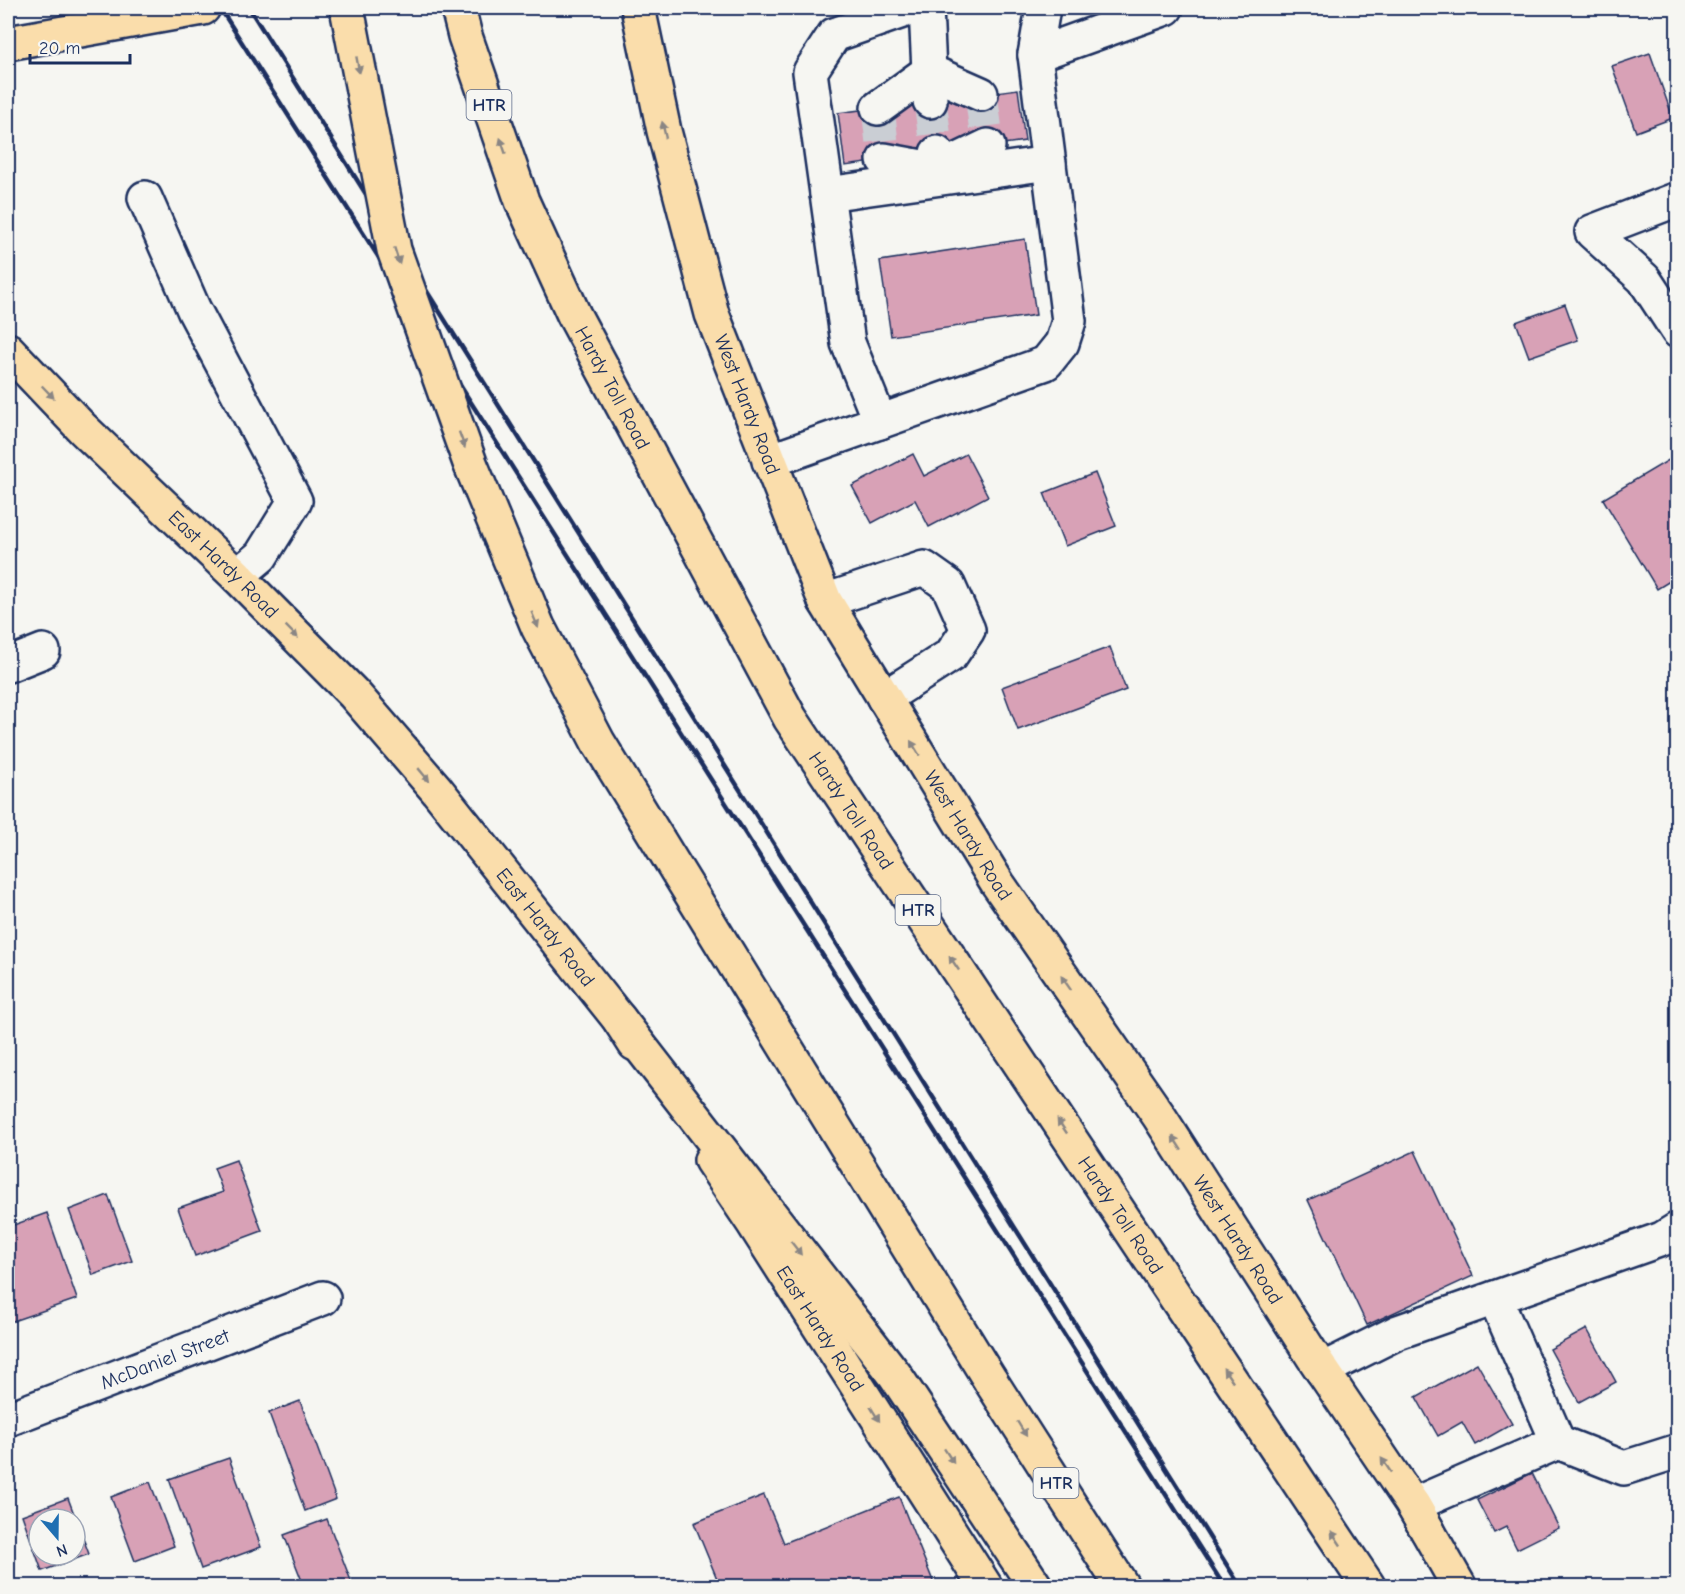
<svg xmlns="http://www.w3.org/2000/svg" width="1685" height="1594" font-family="'Comic Neue',sans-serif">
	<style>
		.building { fill: #d8a1b6; stroke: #1b2f5e; stroke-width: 1.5; fill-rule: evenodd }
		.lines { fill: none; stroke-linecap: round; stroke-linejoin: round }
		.minor-tunnel { stroke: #caced4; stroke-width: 33; stroke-dasharray: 33 16; stroke-linecap: butt }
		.minor-casing { stroke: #1b2f5e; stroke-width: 38 }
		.major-casing { stroke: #1b2f5e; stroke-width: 38 }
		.highway-casing { stroke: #1b2f5e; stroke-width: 38 }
		.minor { stroke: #f6f6f2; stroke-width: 33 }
		.major { stroke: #faddab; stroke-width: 33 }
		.highway { stroke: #faddab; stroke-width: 33 }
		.rail { stroke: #1b2f5e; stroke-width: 4.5 }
		.highway-bridge-casing { stroke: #1b2f5e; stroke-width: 38; stroke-linecap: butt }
		.highway-bridge { stroke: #faddab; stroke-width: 33 }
		.oneway { fill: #8a8684 }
		.labels { text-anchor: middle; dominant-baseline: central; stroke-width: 6; stroke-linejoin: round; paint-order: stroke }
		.shield { fill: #f6f6f2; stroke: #5d6b8a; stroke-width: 1.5 }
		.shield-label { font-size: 18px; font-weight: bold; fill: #1b2f5e }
		.street-label { font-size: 20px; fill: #1b2f5e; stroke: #f6f6f2 }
	</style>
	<rect width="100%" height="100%" fill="#f6f6f2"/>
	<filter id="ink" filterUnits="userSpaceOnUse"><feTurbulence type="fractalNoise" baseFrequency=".0167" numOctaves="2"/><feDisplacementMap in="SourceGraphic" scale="12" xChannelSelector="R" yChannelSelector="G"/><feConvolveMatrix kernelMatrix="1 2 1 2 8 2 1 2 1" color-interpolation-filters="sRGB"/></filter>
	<g filter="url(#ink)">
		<g class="building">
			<path d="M1650,53L1673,118L1636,132L1612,66Z"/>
			<path d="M1018,89L1025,141L845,166L838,113Z"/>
			<path d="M1025,239L1036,315L891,336L880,261Z"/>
			<path d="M1565,304L1578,340L1529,357L1516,322Z"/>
			<path d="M913,454L924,476L966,454L988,496L929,527L915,500L872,523L852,486Z"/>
			<path d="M1677,455L1678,576L1657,589L1603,499Z"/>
			<path d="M1095,473L1116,526L1065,546L1044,493Z"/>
			<path d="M1110,647L1126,690L1018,730L1002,687Z"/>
			<path d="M1415,1151L1473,1276L1367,1325L1308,1200Z"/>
			<path d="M236,1160L262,1231L195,1256L178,1208L223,1192L214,1168Z"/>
			<path d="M108,1195L132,1261L93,1275L69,1210Z"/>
			<path d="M47,1213L77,1299L10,1322L8,1314V1227Z"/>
			<path d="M1587,1329L1616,1382L1579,1402L1550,1349Z"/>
			<path d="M1477,1363L1512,1424L1475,1445L1462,1422L1438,1436L1416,1397Z"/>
			<path d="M300,1401L336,1499L305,1511L269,1413Z"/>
			<path d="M229,1458L261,1547L201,1569L169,1479Z"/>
			<path d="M1532,1473L1559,1528L1517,1549L1506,1527L1494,1533L1477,1500Z"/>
			<path d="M150,1482L174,1546L135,1561L111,1497Z"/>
			<path d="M764,1495L784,1543L899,1497L935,1586H720L694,1523Z"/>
			<path d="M68,1498L89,1554L42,1571L22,1515ZM39,1519H75V1555H39Z"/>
			<path d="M327,1519L353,1586H304L284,1535Z"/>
		</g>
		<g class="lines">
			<g class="minor-tunnel">
				<path d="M981,94L988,146"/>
				<path d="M930,101L937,153"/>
				<path d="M878,108L884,160"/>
			</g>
			<defs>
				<g id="minor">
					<path d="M926,8L929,71L981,94"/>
					<path d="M1035,55L1166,8"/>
					<path d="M878,108L929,71L930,101"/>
					<path d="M884,160L938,170L937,153"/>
					<path d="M940,169L988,146"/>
					<path d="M827,194L1049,163"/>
					<path d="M145,198L194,310L295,501L261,556L237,576"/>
					<path d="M1678,199L1592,232L1644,279L1678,331"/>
					<path d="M880,422L848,343L810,72L834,35L911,8"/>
					<path d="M769,461L1046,363L1062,343L1069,321L1035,55L1043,8"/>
					<path d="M825,601L924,568L948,585L968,630L951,655L884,698"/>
					<path d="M8,665L43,651"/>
					<path d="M1495,1298L1558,1442"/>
					<path d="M1322,1370L1398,1332L1662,1239L1678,1229"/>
					<path id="s1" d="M8,1419L323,1298"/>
					<path d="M1413,1505L1558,1442L1624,1468L1678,1451"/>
				</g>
				<g id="major">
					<path id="s2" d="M638,8L664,131L712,314L825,601L998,884L1159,1116L1314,1358L1413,1505L1428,1531"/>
					<path d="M8,43L203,8"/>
					<path id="s3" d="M8,350L83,429L237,576L354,694L436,789L619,1019L635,1044"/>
					<path id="s4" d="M711,1160L754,1224L985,1586"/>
				</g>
				<g id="highway">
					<path id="s5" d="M458,8L465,36L522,201L574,315L790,718L1368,1586"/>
					<path d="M619,1019L895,1375L1035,1586"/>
					<path d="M990,1380L1122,1586"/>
					<path d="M1413,1505L1459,1586"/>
				</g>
			</defs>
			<use href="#minor" class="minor-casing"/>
			<use href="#major" class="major-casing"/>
			<use href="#highway" class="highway-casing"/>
			<use href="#minor" class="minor"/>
			<use href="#major" class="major"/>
			<use href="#highway" class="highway"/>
			<g class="rail">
				<path d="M220,8L1224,1586"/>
				<path d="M249,8L1240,1586"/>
			</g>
			<defs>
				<path id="highway-bridge" d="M347,8L394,250L470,463L538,627L598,742L990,1380"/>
			</defs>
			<use href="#highway-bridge" class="highway-bridge-casing"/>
			<use href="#highway-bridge" class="highway-bridge"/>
		</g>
		<defs><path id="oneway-solid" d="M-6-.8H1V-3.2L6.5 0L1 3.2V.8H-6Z" transform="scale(1.5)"/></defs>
		<g class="oneway">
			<use href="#oneway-solid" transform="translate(358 65) rotate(79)"/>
			<use href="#oneway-solid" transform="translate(664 130) rotate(-103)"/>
			<use href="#oneway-solid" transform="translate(503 146) rotate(-109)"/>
			<use href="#oneway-solid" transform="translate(397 256) rotate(72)"/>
			<use href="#oneway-solid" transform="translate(48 392) rotate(46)"/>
			<use href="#oneway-solid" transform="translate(462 440) rotate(70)"/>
			<use href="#oneway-solid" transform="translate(535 620) rotate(67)"/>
			<use href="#oneway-solid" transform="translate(292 632) rotate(45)"/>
			<use href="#oneway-solid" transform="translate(915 748) rotate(-121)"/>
			<use href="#oneway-solid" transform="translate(424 775) rotate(50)"/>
			<use href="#oneway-solid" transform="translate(954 963) rotate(-124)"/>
			<use href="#oneway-solid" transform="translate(1066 983) rotate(-125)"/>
			<use href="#oneway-solid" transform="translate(1062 1126) rotate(-124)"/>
			<use href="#oneway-solid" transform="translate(1177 1143) rotate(-123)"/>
			<use href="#oneway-solid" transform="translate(796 1248) rotate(52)"/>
			<use href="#oneway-solid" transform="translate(1228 1375) rotate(-124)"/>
			<use href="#oneway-solid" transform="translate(875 1414) rotate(58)"/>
			<use href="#oneway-solid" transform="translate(1022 1429) rotate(58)"/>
			<use href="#oneway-solid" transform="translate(949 1456) rotate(57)"/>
			<use href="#oneway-solid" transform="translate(1386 1465) rotate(-124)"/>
			<use href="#oneway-solid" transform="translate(1336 1538) rotate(-124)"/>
		</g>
	</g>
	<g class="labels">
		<g class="shield">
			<rect x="466.5" y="90" width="45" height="30" rx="4.5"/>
			<rect x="895.5" y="895" width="45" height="30" rx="4.5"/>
			<rect x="1033.5" y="1468" width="45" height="30" rx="4.5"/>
		</g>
		<g class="shield-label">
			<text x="489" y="105">HTR</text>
			<text x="918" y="910">HTR</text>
			<text x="1056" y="1483">HTR</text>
		</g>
		<g class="street-label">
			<text stroke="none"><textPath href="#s5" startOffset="411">Hardy Toll Road</textPath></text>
			<text stroke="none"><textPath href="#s2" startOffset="412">West Hardy Road</textPath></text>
			<text stroke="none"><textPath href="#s3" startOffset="304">East Hardy Road</textPath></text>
			<text stroke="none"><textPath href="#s5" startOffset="897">Hardy Toll Road</textPath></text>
			<text stroke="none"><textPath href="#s2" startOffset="898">West Hardy Road</textPath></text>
			<text stroke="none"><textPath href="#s3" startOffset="790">East Hardy Road</textPath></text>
			<text stroke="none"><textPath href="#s5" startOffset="1383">Hardy Toll Road</textPath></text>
			<text stroke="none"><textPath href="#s2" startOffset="1384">West Hardy Road</textPath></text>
			<text stroke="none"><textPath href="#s4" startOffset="201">East Hardy Road</textPath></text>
			<text stroke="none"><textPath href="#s1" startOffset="168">McDaniel Street</textPath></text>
		</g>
	</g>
	<rect width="1685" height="1594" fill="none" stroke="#f6f6f2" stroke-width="30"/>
	<rect x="15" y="15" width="1655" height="1564" fill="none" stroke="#1b2f5e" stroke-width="2" filter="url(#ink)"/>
	<g transform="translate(57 1537) rotate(160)"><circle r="28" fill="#f6f6f2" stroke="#9ea6b7" stroke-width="1.5"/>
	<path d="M0-4.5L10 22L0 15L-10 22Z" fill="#1f6fb2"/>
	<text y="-9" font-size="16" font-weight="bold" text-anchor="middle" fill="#1b2f5e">N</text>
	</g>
	<path d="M30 54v9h100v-9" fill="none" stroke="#1b2f5e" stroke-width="3"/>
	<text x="39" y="54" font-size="18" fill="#1b2f5e" stroke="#f6f6f2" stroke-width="4.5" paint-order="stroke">20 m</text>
</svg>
